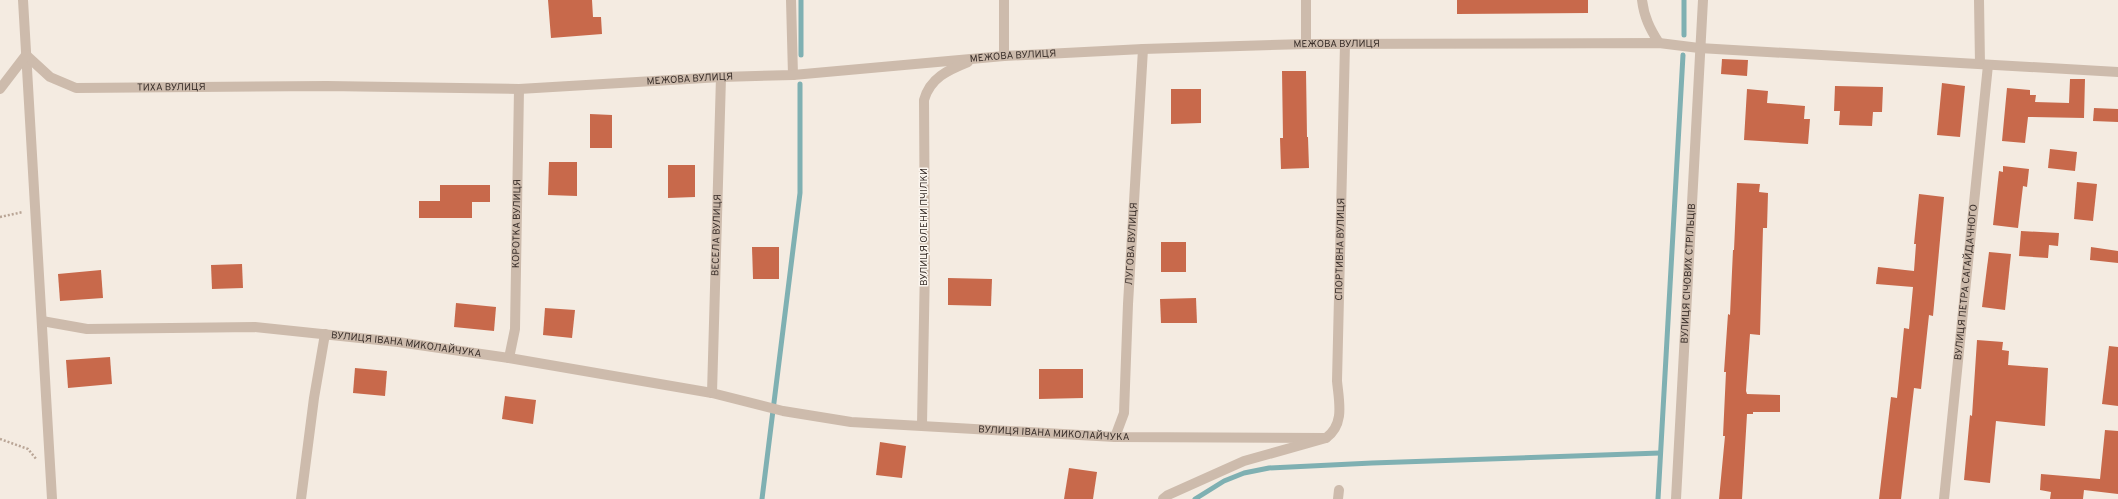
<svg xmlns="http://www.w3.org/2000/svg" width="2118" height="499" font-family="Overpass,sans-serif">
	<style>
		.lines { fill: none; stroke-linecap: round; stroke-linejoin: round }
		.stream { stroke: #7fb0b2; stroke-width: 5 }
		.building { fill: #c8694b }
		.path { stroke: #b9a596; stroke-width: 2.5; stroke-dasharray: 2 2; stroke-linecap: butt }
		.minor { stroke: #cdbbac; stroke-width: 10 }
		.labels { text-anchor: middle; dominant-baseline: central; stroke-width: 3; stroke-linejoin: round; paint-order: stroke }
		.street-label { font-size: 10px; fill: #3b302b; stroke: #fbf5ee }
	</style>
	<rect width="100%" height="100%" fill="#f4ebe1"/>
	<g class="lines">
		<g class="stream">
			<path d="M1684,35V0"/>
			<path d="M801,55V0"/>
			<path d="M762,499L800,193V84"/>
			<path d="M1195,499L1224,481L1244,473L1269,468L1372,463L1660,453"/>
			<path d="M1658,499L1683,55"/>
		</g>
	</g>
	<g class="building">
		<path d="M548,0H592L593,17H601L602,34L551,38Z"/>
		<path d="M1457,0H1588V13L1457,14Z"/>
		<path d="M1722,59L1748,60L1747,76L1721,74Z"/>
		<path d="M1282,71H1306L1307,137H1308L1309,168L1281,169L1280,138H1283Z"/>
		<path d="M2070,79H2085L2084,118L2028,117L2025,143L2002,141L2007,88L2030,90V95H2036L2035,102L2069,103Z"/>
		<path d="M1942,83L1965,86L1960,137L1937,135Z"/>
		<path d="M1835,86L1883,87L1882,112H1873L1872,126L1839,125L1840,111H1834Z"/>
		<path d="M1171,89H1201V123L1171,124Z"/>
		<path d="M1747,89L1768,91L1767,103L1805,106L1804,119H1810L1808,144L1744,140Z"/>
		<path d="M2094,108L2118,109V122L2093,121Z"/>
		<path d="M590,114L612,115V148H590Z"/>
		<path d="M2050,149L2077,152L2075,171L2048,168Z"/>
		<path d="M549,162H577V196L548,195Z"/>
		<path d="M668,165H695V197L668,198Z"/>
		<path d="M2003,166L2029,169L2027,187L2023,186L2018,228L1993,225L1999,171L2003,172Z"/>
		<path d="M2077,182L2097,184L2093,221L2074,219Z"/>
		<path d="M1737,183L1760,184L1759,192L1768,193L1767,228H1763L1760,335L1750,334L1746,391L1747,394L1780,395V412H1753V414H1747L1742,499H1719L1725,436H1723L1726,372H1724L1728,314L1730,315L1733,250H1734Z"/>
		<path d="M440,185H490V202H472V218H419V201H440Z"/>
		<path d="M1919,194L1944,197L1933,316L1929,315L1921,389L1914,388L1901,499H1879L1891,397L1897,398L1904,328L1909,329L1913,287L1876,284L1878,267L1914,271L1916,244H1914Z"/>
		<path d="M2021,231L2059,233L2058,246L2049,245L2048,258L2019,256Z"/>
		<rect x="1161" y="242" width="25" height="30"/>
		<path d="M752,247H779V279H753Z"/>
		<path d="M2091,247L2118,251V263L2090,260Z"/>
		<path d="M1989,252L2011,254L2005,310L1982,307Z"/>
		<path d="M242,264L243,288L212,289L211,265Z"/>
		<path d="M101,270L103,298L60,301L58,274Z"/>
		<path d="M948,278L992,279L991,306L948,305Z"/>
		<path d="M1196,298L1197,323H1161L1160,299Z"/>
		<path d="M456,303L496,307L494,331L454,327Z"/>
		<path d="M545,308L575,310L572,338L543,335Z"/>
		<path d="M1977,340L2003,342L2002,350L2009,351L2008,365L2048,368L2045,426L1996,421L1990,483L1964,480L1970,415L1972,416Z"/>
		<path d="M2109,346L2118,347V406L2102,404Z"/>
		<path d="M110,357L112,384L68,388L66,360Z"/>
		<path d="M355,368L387,371L385,396L353,393Z"/>
		<path d="M1039,369H1083V398L1039,399Z"/>
		<path d="M505,396L536,400L533,424L502,419Z"/>
		<path d="M2105,430L2118,431V494L2084,490L2083,499H2050L2051,492L2040,490L2041,474L2100,479Z"/>
		<path d="M880,442L906,446L902,478L876,475Z"/>
		<path d="M1069,468L1097,472L1093,499H1064Z"/>
	</g>
	<g class="lines">
		<g class="path">
			<path d="M0,217L23,212"/>
			<path d="M0,439L28,449L37,460"/>
		</g>
		<g class="minor">
			<path d="M23,0L52,499"/>
			<path d="M791,0L793,75"/>
			<path d="M1004,0V56"/>
			<path d="M1306,0V44"/>
			<path d="M1642,0C1644,17 1650,29 1659,43"/>
			<path d="M1979,0L1980,64"/>
			<path id="s1" d="M26,55L50,77L76,88L327,86L519,89L721,77L793,75L1004,56L1143,49L1306,44L1659,43L1699,48L2118,72"/>
			<path d="M0,89L26,55"/>
			<path id="s2" d="M42,321L87,329L255,327L398,342L509,358L712,393L783,411L851,422L1115,437L1326,438"/>
			<path id="s3" d="M509,358L515,329L519,89"/>
			<path id="s4" d="M712,393L721,77"/>
			<path d="M922,424L925,265L924,100C930,78 948,70 968,62"/>
			<path id="s5" d="M1115,437L1124,413L1128,304L1143,49"/>
			<path d="M301,499L314,398L325,334"/>
			<path id="s6" d="M1163,499L1168,495L1244,461L1326,438C1345,424 1339,402 1337,381L1345,44"/>
			<path d="M1338,499L1339,490"/>
			<path id="s7" d="M1676,499L1703,0"/>
			<path id="s8" d="M1944,499L1988,65"/>
		</g>
	</g>
	<g class="labels">
		<g class="street-label">
			<text stroke="none"><textPath href="#s1" startOffset="1323">МЕЖОВА ВУЛИЦЯ</textPath></text>
			<text stroke="none"><textPath href="#s1" startOffset="999">МЕЖОВА ВУЛИЦЯ</textPath></text>
			<text stroke="none"><textPath href="#s1" startOffset="675">МЕЖОВА ВУЛИЦЯ</textPath></text>
			<text stroke="none"><textPath href="#s1" startOffset="156">ТИХА ВУЛИЦЯ</textPath></text>
			<text stroke="none"><textPath href="#s3" startOffset="135">КОРОТКА ВУЛИЦЯ</textPath></text>
			<text transform="translate(924 227) rotate(-90)">ВУЛИЦЯ ОЛЕНИ ПЧІЛКИ</text>
			<text stroke="none"><textPath href="#s4" startOffset="158">ВЕСЕЛА ВУЛИЦЯ</textPath></text>
			<text stroke="none"><textPath href="#s5" startOffset="195">ЛУГОВА ВУЛИЦЯ</textPath></text>
			<text stroke="none"><textPath href="#s6" startOffset="368">СПОРТИВНА ВУЛИЦЯ</textPath></text>
			<text stroke="none"><textPath href="#s7" startOffset="226">ВУЛИЦЯ СІЧОВИХ СТРІЛЬЦІВ</textPath></text>
			<text stroke="none"><textPath href="#s8" startOffset="218">ВУЛИЦЯ ПЕТРА САГАЙДАЧНОГО</textPath></text>
			<text stroke="none"><textPath href="#s2" startOffset="366">ВУЛИЦЯ ІВАНА МИКОЛАЙЧУКА</textPath></text>
			<text stroke="none"><textPath href="#s2" startOffset="1021">ВУЛИЦЯ ІВАНА МИКОЛАЙЧУКА</textPath></text>
		</g>
	</g>
</svg>
